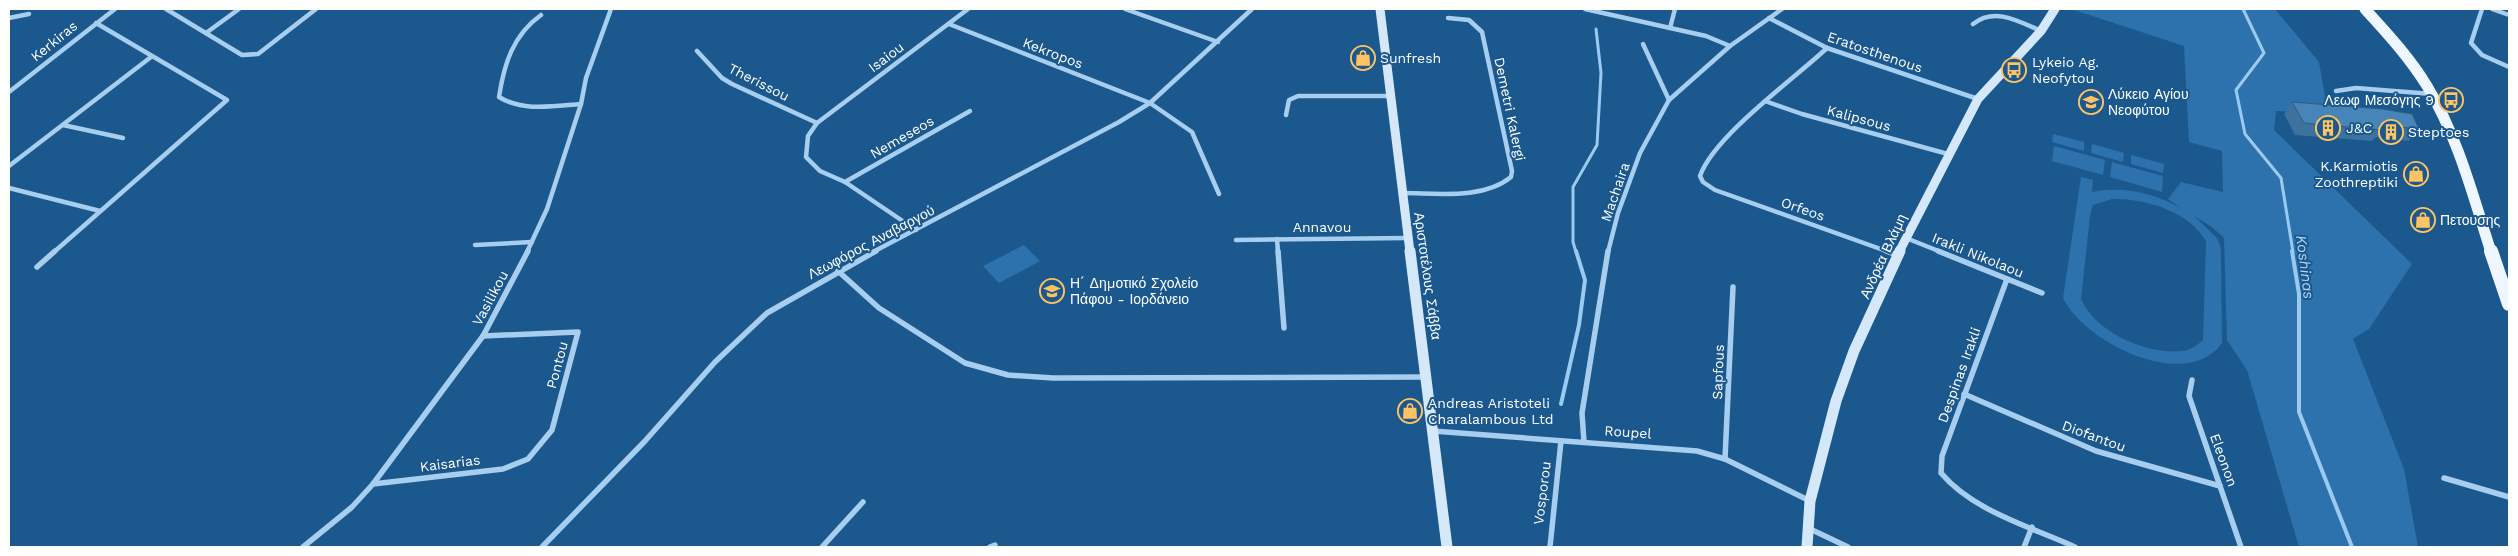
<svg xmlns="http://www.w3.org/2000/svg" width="2518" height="556" font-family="'Work Sans',sans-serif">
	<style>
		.green { fill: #2d72ac; fill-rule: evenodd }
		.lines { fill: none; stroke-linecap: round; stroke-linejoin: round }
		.stream-far1 { stroke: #9acaf0; stroke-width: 3 }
		.stream { stroke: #9acaf0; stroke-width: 4 }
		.street-far1 { stroke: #a7ceee; stroke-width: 4.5 }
		.street { stroke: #a7ceee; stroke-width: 5.5 }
		.secondary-far1 { stroke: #d4e8fa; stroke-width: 9 }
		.secondary { stroke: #d4e8fa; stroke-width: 11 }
		.primary-far1 { stroke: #eef6ff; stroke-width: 11 }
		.primary { stroke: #eef6ff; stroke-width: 14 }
		.wall { fill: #3d729e }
		.building { fill: #4784b8; stroke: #325c81 }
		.labels { text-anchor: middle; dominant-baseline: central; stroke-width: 4; stroke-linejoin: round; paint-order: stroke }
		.street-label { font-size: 14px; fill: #fff; stroke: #1a588e }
		.poi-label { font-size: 14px; fill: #fff; stroke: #1a588e; text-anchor: start }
		.water-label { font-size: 15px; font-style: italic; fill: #b3d8f5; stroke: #1a588e }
	</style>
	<rect width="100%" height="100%" fill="#1a588e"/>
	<g class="green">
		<path d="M2071,9H2275L2319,62L2328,113L2276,111L2274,130L2412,264L2369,329L2353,339L2404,469L2418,547H2299L2247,370L2227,340L2224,238L2212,227L2194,216L2217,238L2221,248L2222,343C2186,393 2085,343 2063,298L2081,177L2093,180L2092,192C2123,186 2155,193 2182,209L2168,199L2181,182L2223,192L2222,151L2189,142L2184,46ZM2112,199C2144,198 2189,211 2206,241L2203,340C2197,345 2191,350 2183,351C2147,355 2096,333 2081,299L2090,216L2093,205Z"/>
		<path d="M2053,134L2084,142V151L2052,142Z"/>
		<path d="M2092,144L2124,153L2123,162L2091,153Z"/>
		<path d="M2054,146L2105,160L2103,175L2052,161Z"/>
		<path d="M2131,155L2164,164L2163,173L2131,164Z"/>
		<path d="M2112,162L2163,176L2162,192L2110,177Z"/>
		<path d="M1024,245L1040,261L999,283L983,266Z"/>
	</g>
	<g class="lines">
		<g class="stream-far1">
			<path d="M2243,9L2264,53L2236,90L2245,134L2281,178L2293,252"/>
			<path d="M1576,252L1573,242V187L1597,145L1601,73L1596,29"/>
		</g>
		<g class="stream">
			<path d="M2292,251L2299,294V412L2352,547"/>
			<path d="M1561,404L1579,325L1585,280L1576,251"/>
		</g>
		<g class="street-far1">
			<path d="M166,9L242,55L258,54L316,9"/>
			<path d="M1125,9L1218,42"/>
			<path d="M1585,9L1706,36L1730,46"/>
			<path d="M2482,9L2471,43L2482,55L2509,67"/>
			<path d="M2492,9L2509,15"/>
			<path d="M541,15C513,35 504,64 499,97C523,112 554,106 581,104"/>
			<path d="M9,18L29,14"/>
			<path d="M1769,18L1827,48L1978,99"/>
			<path d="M949,24L1150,103L1192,132L1219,194"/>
			<path d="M1973,24C1995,7 2018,21 2041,31"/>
			<path d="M1670,28L1675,9"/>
			<path d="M206,33L239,9"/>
			<path d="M1643,44L1669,100"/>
			<path d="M1827,48C1794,79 1714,136 1700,176L1703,182L1715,190L1889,252"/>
			<path d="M697,51L722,78L732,84L817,123"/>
			<path d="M2336,91L2356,88L2432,94"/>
			<path d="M9,92L115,9"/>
			<path d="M1765,101L1802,114L1948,154"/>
			<path d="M1286,115L1289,100L1298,96H1389"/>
			<path d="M63,125L123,138"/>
			<path d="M9,166L151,57"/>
			<path d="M845,182L970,111"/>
			<path d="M9,188L100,211"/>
			<path d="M1402,193C1436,193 1483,200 1511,177L1512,171L1482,32L1469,20L1448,18"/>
			<path d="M916,230L845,182L820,171L806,157L808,136L817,123L968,9"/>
			<path d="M1906,238L1941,252"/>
			<path d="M1277,239L1278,252"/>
			<path d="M1236,240L1407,238"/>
			<path d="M475,245L532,242"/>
			<path d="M54,252L227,100L96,23"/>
			<path d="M527,252L547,209L581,104L586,78L611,9"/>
			<path d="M873,252L1119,122L1150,103L1252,9"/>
			<path d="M1608,252L1618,213L1640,153L1669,100L1730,46L1782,9"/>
		</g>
		<g class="street">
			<path d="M1278,251L1284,328"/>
			<path d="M1886,251L1897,255"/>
			<path d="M1938,251L2042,293"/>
			<path d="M37,267L55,251"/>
			<path d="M838,271L879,308L965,363L1008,375L1053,378L1427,377"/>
			<path d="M2007,279L1942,456L1941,473C1973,511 2031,527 2075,547"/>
			<path d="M2192,380L2189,396L2241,547"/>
			<path d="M1964,394L2096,451L2220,486"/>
			<path d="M1433,431L1697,451L1725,459L1810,501"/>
			<path d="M1584,442L1582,413L1608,251"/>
			<path d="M1725,459L1733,287"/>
			<path d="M2444,478L2509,497"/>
			<path d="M373,484L503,469L528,459L552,430L578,332L483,336"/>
			<path d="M1808,528L1848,547"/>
			<path d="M303,547L352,507L373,484L483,336L528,251"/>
			<path d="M542,547L645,441L715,362L767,313L876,251"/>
			<path d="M822,547L863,502"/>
			<path d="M990,547L995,545"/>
			<path d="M1550,547L1561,441"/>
			<path d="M2024,547L2032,527"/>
		</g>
		<g class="secondary-far1">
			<path d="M1380,9L1410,252"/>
			<path d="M1899,252L1978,99L2041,31L2055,9"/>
		</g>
		<g class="secondary">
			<path d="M1410,251L1447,547"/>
			<path d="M1807,547L1810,501L1836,401L1854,351L1900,251"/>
		</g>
		<path class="primary-far1" d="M2365,9C2387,33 2410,58 2427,86C2458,137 2473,196 2491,252"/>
		<path class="primary" d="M2491,251L2509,304"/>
	</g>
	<path class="wall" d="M2292,102L2419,129L2409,141L2376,137L2372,141L2295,135L2284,114Z"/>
	<path class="building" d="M2292,102L2382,109L2412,114L2419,129L2379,125L2382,130L2304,123Z"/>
	<defs>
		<symbol id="shop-ring" viewBox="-11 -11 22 22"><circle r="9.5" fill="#1a588e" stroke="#ffc364" stroke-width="1.5"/><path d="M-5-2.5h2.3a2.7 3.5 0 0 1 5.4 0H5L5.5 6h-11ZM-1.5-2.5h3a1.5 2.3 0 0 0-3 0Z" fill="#ffc364"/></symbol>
		<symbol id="bus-ring" viewBox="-11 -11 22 22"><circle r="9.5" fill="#1a588e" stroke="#ffc364" stroke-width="1.5"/><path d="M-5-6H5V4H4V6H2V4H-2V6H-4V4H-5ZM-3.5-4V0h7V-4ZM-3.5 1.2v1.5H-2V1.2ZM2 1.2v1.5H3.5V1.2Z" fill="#ffc364"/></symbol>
		<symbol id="school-ring" viewBox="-11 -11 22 22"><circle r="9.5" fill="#1a588e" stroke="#ffc364" stroke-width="1.5"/><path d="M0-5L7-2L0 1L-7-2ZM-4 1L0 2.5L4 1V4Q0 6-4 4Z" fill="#ffc364"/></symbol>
		<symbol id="building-ring" viewBox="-11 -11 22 22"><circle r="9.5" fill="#1a588e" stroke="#ffc364" stroke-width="1.5"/><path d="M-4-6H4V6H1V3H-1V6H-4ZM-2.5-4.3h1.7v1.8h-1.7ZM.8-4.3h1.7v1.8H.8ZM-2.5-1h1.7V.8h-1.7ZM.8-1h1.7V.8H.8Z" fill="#ffc364"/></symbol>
	</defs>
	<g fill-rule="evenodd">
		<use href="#shop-ring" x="1349" y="44" width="28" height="28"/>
		<use href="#bus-ring" x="2000" y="56" width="28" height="28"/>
		<use href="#bus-ring" x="2437" y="86" width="28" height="28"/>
		<use href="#school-ring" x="2077" y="88" width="28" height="28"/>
		<use href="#building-ring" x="2314" y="114" width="28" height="28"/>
		<use href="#building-ring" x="2377" y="118" width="28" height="28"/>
		<use href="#shop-ring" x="2402" y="160" width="28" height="28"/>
		<use href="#shop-ring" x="2409" y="206" width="28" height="28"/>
		<use href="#school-ring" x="1038" y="277" width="28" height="28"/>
		<use href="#shop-ring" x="1396" y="397" width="28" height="28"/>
	</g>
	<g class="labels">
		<g class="street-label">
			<text transform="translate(54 41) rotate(-39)">Kerkiras</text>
			<text transform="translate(1875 52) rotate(19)">Eratosthenous</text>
			<text transform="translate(1053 53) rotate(21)">Kekropos</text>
			<text transform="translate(886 57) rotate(-37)">Isaiou</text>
			<text transform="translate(759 82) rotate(27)">Therissou</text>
			<text transform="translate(1510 109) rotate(78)">Demetri Kalergi</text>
			<text transform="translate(1859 118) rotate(15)">Kalipsous</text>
			<text transform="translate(902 137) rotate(-30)">Nemeseos</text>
			<text transform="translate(1615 192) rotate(-71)">Machaira</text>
			<text transform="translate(1803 209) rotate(19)">Orfeos</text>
			<text x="1322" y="227">Annavou</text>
			<text transform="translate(871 242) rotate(-28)">Λεωφόρος Αναβαργού</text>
			<text transform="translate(1978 255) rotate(22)">Irakli Nikolaou</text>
			<text transform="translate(1883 256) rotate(-65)">Ανδρέα Βλάμη</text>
			<text transform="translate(1428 276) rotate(82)">Αριστοτέλους Σάββα</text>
			<text transform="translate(490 298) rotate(-62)">Vasilikou</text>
			<text transform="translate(557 365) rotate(-75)">Pontou</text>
			<text transform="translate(1718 372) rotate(-88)">Sapfous</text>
			<text transform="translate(1959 375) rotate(-70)">Despinas Irakli</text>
			<text transform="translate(1628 432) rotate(4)">Roupel</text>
			<text transform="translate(2094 436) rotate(20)">Diofantou</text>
			<text transform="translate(2224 460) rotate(70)">Eleonon</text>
			<text transform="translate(450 463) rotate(-7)">Kaisarias</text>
			<text transform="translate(1542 493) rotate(-83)">Vosporou</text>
		</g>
		<g class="poi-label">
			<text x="1380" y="58">Sunfresh</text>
			<text x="2032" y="62">Lykeio Ag.<tspan x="2032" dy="16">Neofytou</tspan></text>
			<text x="2108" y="94">Λύκειο Αγίου<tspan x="2108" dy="16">Νεοφύτου</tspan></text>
			<text x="2434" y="100" text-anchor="end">Λεωφ Μεσόγης 9</text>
			<text x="2346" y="128">J&amp;C</text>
			<text x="2408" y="132">Steptoes</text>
			<text x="2398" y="166" text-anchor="end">K.Karmiotis<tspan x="2398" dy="16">Zoothreptiki</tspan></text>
			<text x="2440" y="220">Πετουσης</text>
			<text x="1070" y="283">Η΄ Δημοτικό Σχολείο<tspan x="1070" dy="16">Πάφου - Ιορδάνειο</tspan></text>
			<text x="1428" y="403">Andreas Aristoteli<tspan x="1428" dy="16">Charalambous Ltd</tspan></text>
		</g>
		<g class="water-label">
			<text transform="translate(2305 267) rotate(83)">Koshinas</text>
		</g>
	</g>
	<rect width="2518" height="556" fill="none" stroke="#ffffff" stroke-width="20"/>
</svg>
